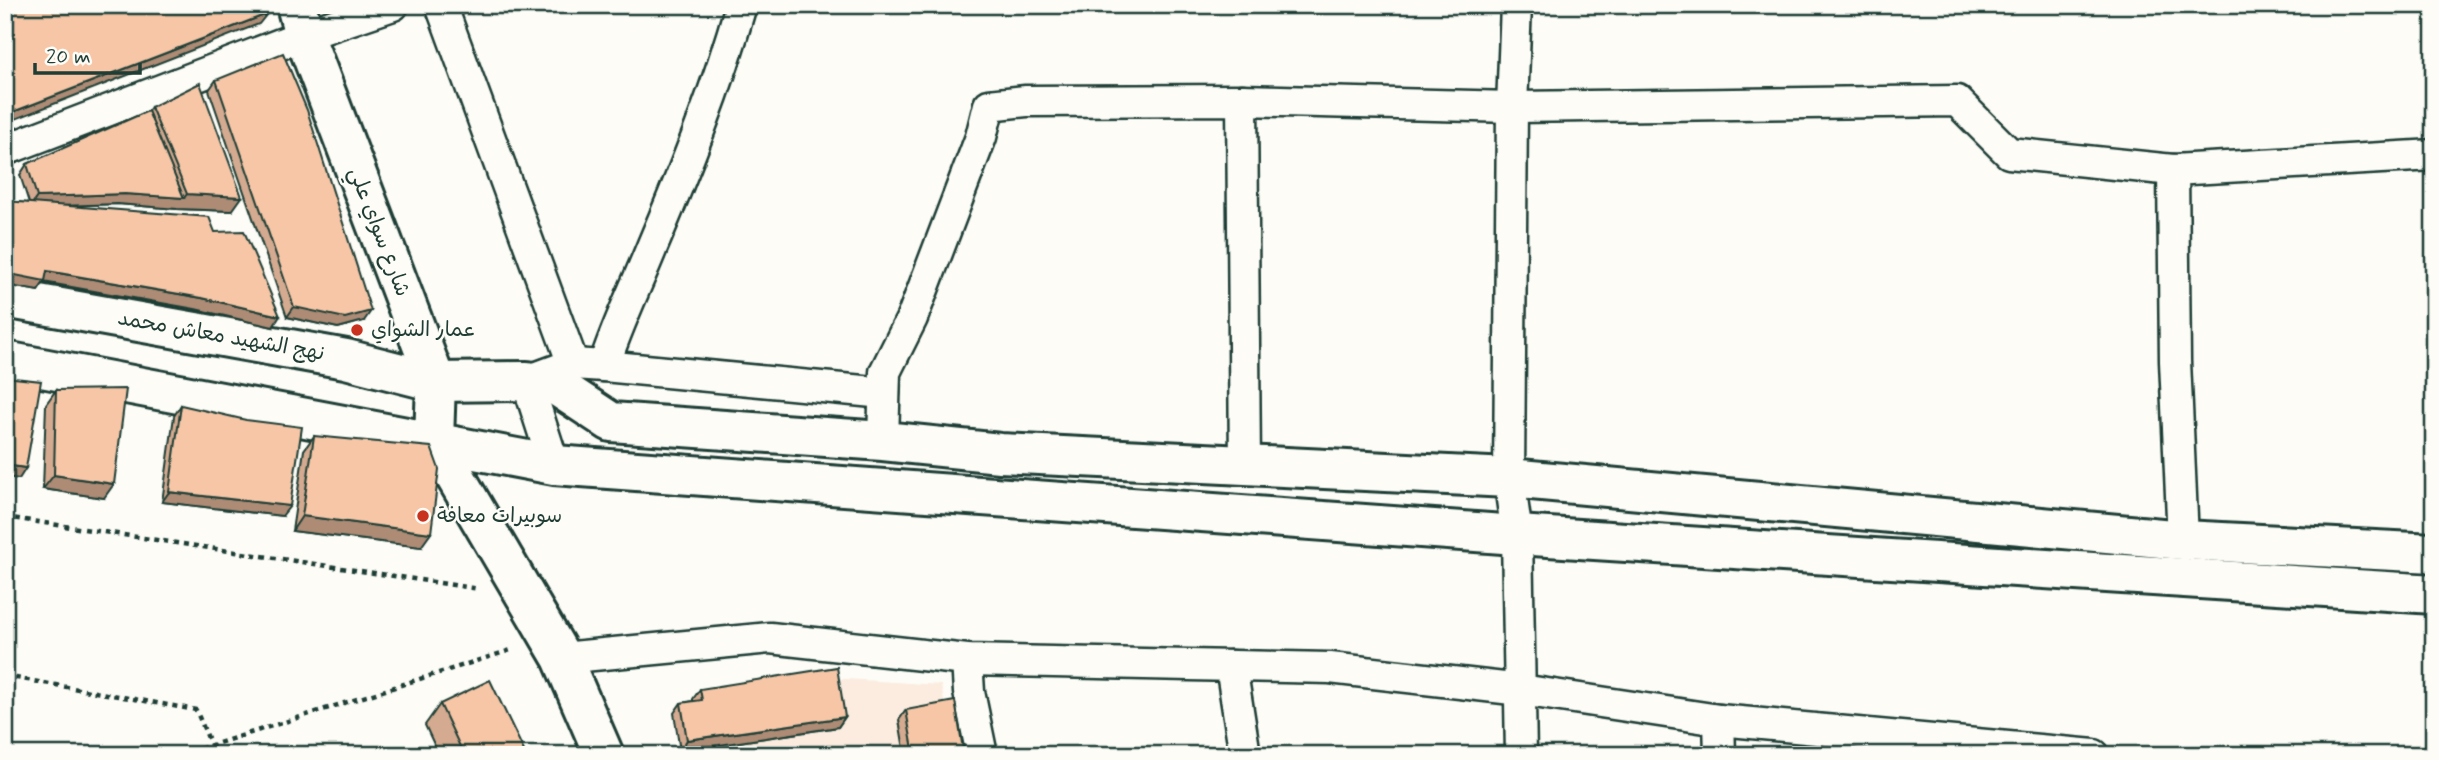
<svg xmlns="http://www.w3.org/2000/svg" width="2439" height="760" font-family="Mynerve,'Playpen Sans Arabic',sans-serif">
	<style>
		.built { fill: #fbecdf }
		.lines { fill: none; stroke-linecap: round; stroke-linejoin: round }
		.street-casing { stroke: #1f3d34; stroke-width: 35 }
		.secondary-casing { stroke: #1f3d34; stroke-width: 44 }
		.path { stroke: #1f3d34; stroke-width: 4.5; stroke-dasharray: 5 5; stroke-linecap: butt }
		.street { stroke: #fdfcf7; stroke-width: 30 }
		.secondary { stroke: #fdfcf7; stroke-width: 38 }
		.wall { fill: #d4aa90; stroke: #1f3d34; stroke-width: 2 }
		.shaded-wall { fill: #ad8b75; stroke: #1f3d34; stroke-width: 2 }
		.building { fill: #f7c6a7; stroke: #1f3d34; stroke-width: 2 }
		.poi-dot { fill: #c8321e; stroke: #fdfcf7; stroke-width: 2.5 }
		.labels { text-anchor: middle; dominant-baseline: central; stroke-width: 5; stroke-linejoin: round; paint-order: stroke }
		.street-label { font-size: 21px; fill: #1f3d34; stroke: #fdfcf7 }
		.poi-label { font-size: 21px; fill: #1f3d34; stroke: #fdfcf7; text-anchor: start }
	</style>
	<rect width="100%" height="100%" fill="#fdfcf7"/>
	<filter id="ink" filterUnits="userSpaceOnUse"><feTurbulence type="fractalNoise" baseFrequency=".0143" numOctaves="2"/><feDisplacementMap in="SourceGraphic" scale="14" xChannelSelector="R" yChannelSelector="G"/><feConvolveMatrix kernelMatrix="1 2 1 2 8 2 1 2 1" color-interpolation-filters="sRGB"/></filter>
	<g filter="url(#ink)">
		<path class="built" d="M830,678L941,685L954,755H682L674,713L694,710L693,699Z"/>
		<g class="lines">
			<defs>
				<g id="street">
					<path d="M441,5L573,364L527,381L554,465"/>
					<path d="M1516,5L1512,107L1509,478L1517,535L1521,755"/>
					<path d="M1242,100L1245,467"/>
					<path d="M5,150L304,35L393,5"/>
					<path d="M573,364L604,366C617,325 636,287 652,247C685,169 718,87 741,5"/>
					<path d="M604,366L884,393"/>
					<path d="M883,441L885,372L912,318L981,137L989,105L1026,101L1242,100L1512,107L1957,101L2009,153L2173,170"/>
					<path d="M2183,540L2175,361L2173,170L2434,155"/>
					<path d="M562,658L770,638L967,660L1330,668L1521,690L1719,720L2094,755"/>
					<path d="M967,660L969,692L982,755"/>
					<path d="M1231,666L1245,755"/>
					<path d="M1719,720L1720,755"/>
				</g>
				<g id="secondary">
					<path d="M296,5L304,35L436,382L434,440L562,658L604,755"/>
					<path d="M5,298L346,359L436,382L527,381L555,385L611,422L883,441L1000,453L1509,478L2183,540L2434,553"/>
					<path d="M5,361L554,465L1517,535L2434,594"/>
				</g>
			</defs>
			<use href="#street" class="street-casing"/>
			<use href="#secondary" class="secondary-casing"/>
			<g class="path">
				<path d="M5,517L479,589"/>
				<path d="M5,676L196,710L211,745"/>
				<path d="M181,755L514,649"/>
			</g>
			<use href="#street" class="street"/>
			<use href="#secondary" class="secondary"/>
		</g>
		<g class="wall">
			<path d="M216,80L364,321L338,328L287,317L209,90Z"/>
			<path d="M151,107L232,211L177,209L118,204L65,206L215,232L273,327L195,309L44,282L38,291L5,285V201L29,203L20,175L27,164L148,111Z"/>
			<path d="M56,390L104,498L43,489L46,404Z"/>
			<path d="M181,405L282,516L162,502L174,416Z"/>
			<path d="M314,436L421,547L292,531L304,450Z"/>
			<path d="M700,689L845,717L838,727L680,751L674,713L681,703L693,701V699Z"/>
			<path d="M440,704L526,755H439L425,725Z"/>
			<path d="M906,710L964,755H905L899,720Z"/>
		</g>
		<g class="shaded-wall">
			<path d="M267,14L259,24L5,123V115Z"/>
			<path d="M125,194L184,198L187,194L242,197L232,211L177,209L118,204L30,207L37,197Z"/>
			<path d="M47,271L202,298L280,316L273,327L195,309L44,282L38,291L5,285V273Z"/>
			<path d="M294,307L371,311L364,321L338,328L287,317Z"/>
			<path d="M5,465L26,468L19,479L5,477Z"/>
			<path d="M54,475L114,484L104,498L43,489Z"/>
			<path d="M169,492L290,506L282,516L162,502Z"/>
			<path d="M302,516L431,533L421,547L292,531Z"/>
			<path d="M845,717L838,727L680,751L687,740Z"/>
		</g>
		<g class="building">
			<path d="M5,5H264L267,14L5,115Z"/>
			<path d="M283,53L307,110L371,311L345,318L294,307L216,80Z"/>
			<path d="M200,83L242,197L187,194L151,107Z"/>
			<path d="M148,111L184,198L125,194L37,197L27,164Z"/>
			<path d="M5,201L209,217L215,232L244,231L280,316L202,298L47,271L45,281L5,273Z"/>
			<path d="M5,377L41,381L26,468L5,465Z"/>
			<path d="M126,389L114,484L54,475L56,390Z"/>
			<path d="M181,405L246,420L302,427L290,506L169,492Z"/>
			<path d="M314,436L431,447L439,469L431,533L302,516Z"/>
			<path d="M837,667L845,717L687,740L681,703L702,700L700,689Z"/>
			<path d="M490,680L526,755H464L440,704Z"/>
			<path d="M955,701L964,755H914L906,710Z"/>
		</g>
	</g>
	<g class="poi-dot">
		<circle cx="357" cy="330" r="7"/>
		<circle cx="423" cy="516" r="7"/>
	</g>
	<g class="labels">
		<g class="street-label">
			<text transform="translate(379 232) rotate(69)">شارع سواي علي</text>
			<text transform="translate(221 336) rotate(10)">نهج الشهيد معاش محمد</text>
		</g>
		<g class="poi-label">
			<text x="371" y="330">عمار الشواي</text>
			<text x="437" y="516">سوبيرات معافة</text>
		</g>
	</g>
	<rect width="2439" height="760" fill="none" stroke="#fdfcf7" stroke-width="28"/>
	<rect x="14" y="14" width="2411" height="732" fill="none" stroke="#1f3d34" stroke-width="2.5" filter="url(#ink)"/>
	<path d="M35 63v10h105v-10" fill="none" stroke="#1f3d34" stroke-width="3.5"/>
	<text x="46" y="63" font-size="21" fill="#1f3d34" stroke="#fdfcf7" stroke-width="5" paint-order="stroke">20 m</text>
</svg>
